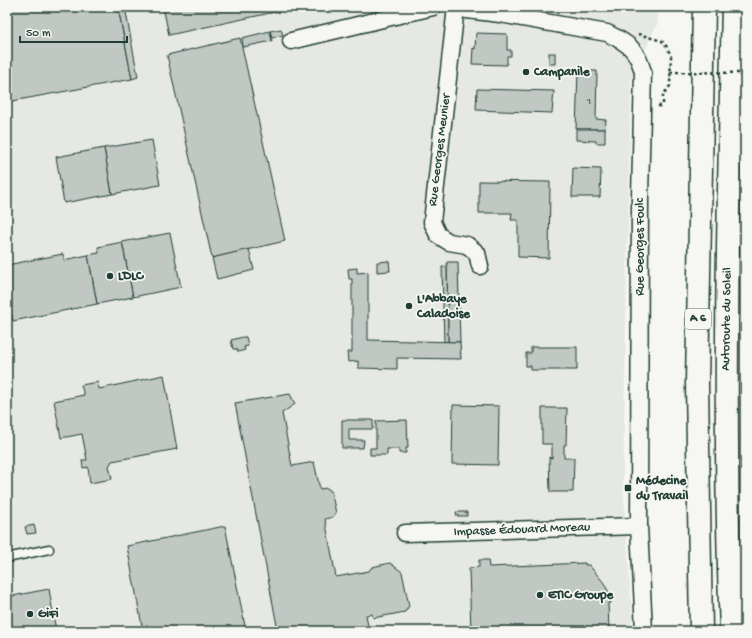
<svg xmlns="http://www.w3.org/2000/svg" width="752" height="638" font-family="'Gochi Hand',sans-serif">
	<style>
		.built { fill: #e6e8e4 }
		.building { fill: #c1c8c3; stroke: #1f3d34 }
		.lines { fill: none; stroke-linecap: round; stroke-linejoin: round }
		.service-casing { stroke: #1f3d34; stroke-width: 11 }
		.minor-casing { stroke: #1f3d34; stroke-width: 19 }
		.motorway-casing { stroke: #1f3d34; stroke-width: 25 }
		.path { stroke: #1f3d34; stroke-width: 2.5; stroke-dasharray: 3 3; stroke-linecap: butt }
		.service { stroke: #f6f6f2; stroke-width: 8 }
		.minor { stroke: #f6f6f2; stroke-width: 16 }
		.motorway { stroke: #f6f6f2; stroke-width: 22 }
		.path-bridge { stroke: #1f3d34; stroke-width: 2.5; stroke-dasharray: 3 3; stroke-linecap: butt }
		.poi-dot { fill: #1f3d34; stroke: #f6f6f2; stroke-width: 1.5 }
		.labels { text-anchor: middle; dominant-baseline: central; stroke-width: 3.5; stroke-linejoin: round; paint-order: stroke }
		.number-label { font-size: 11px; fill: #486058 }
		.shield { fill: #f6f6f2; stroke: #60746d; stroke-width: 1 }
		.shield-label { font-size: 12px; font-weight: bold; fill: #1f3d34 }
		.poi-label { font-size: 13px; font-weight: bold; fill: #1f3d34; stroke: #f6f6f2; text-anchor: start }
		.street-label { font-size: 13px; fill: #1f3d34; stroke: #f6f6f2 }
	</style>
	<rect width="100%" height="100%" fill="#f6f6f2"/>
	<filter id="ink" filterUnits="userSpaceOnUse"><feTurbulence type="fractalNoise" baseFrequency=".025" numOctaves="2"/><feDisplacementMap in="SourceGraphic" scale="8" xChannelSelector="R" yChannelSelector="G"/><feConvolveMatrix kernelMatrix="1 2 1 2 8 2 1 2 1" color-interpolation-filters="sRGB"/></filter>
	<g filter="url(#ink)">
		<path class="built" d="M7,7H658V22L631,80L627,264L623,480L633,631H7Z"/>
		<g class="building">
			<path d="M7,7H118L132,79L7,102Z"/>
			<path d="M118,7H125L138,77L132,79Z"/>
			<path d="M163,7H298L169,35Z"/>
			<path d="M281,29L283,35L272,38L270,31Z"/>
			<path d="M270,31L272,41L243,47L242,38Z"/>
			<path d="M476,33L507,34V50H511V56H507V65L472,64L473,48L475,49Z"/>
			<path d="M240,38L285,241L212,258L167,55Z"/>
			<rect x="549" y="53" width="6" height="11"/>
			<path d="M578,71H597L596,119L606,120L605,129H576Z"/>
			<path d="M477,89L554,91L552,113L476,110Z"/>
			<path d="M576,129H605V143H596V141L576,140Z"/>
			<path d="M152,140L160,185L112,194L104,148Z"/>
			<path d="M104,148L112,194L64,203L56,157Z"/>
			<path d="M573,168L601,169L600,197H572Z"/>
			<path d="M479,181L550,182L549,258L518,257V220H511L512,213H479Z"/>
			<path d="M170,233L181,287L133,297L122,242Z"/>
			<path d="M122,242L133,297L97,304L88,255L99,253L98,247Z"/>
			<path d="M249,249L254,270L217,279L212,258Z"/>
			<path d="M63,254L64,260L88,255L97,304L13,321L7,292V265Z"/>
			<path d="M389,261L390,271L377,272V262Z"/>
			<path d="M447,262H458L460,342H448Z"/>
			<path d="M442,267H447L448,342H444Z"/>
			<path d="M357,268V273L368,272V340L460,342L461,359L397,358V369L358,368V361L348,362L347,352H352V279H349L348,269Z"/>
			<path d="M243,337H246L248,346L244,347L245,350L238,352L237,349H233L231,340Z"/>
			<path d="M531,347H577V370H531V366H526V353H531Z"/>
			<path d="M164,375L177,449L112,461L109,466L112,479L90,483L88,467L83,468L82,460H87L82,434L61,438L54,401L84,395L81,385L98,382L99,389Z"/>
			<path d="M290,394L295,404L282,413L292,466L314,462L320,489L327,488L331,491L336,513L333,517L325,519L336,577L369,571L372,567L390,563L402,572L409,606L405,612L373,618L372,614L366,615L369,631H278L235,403Z"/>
			<path d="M453,405L499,406L498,465L452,464Z"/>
			<path d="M542,408H567L566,445H564V458H574L573,492H550L549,457L552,458V444H542Z"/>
			<path d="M342,420H373V429H349V440H364L363,448H342Z"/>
			<path d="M407,420L408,448H406V453H399V449H387V455H370V448H376V421Z"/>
			<path d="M7,502L12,529L7,530Z"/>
			<path d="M456,512H467V516H457Z"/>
			<path d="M34,525L36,533L27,534L25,527Z"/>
			<path d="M225,526L246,631H143L127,546Z"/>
			<path d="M479,560H488L489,567L585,563V565H589L604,583L609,593L611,603H608L609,631H471L469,568L479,567Z"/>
			<path d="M49,589L56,631H7V597Z"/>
		</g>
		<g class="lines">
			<defs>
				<path id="service" d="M7,558L49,549"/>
				<g id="minor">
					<path d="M456,7L432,222L438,235L449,242L467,245L477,253L480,266"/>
					<path d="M457,7L467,10L500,14L607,33C628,43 637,49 643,72L640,196L639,526L644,631"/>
					<path d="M291,41L433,7"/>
					<path d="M405,533L639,526"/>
				</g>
				<g id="motorway">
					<path d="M701,631L697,383L704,7"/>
					<path d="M731,631C723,423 728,215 733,7"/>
				</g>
			</defs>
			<use href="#service" class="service-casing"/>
			<use href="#minor" class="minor-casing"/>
			<use href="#motorway" class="motorway-casing"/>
			<path class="path" d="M638,34L662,41L667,47L671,56L670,86L663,95V104L661,106H656"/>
			<use href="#service" class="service"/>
			<use href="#minor" class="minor"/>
			<use href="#motorway" class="motorway"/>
			<path class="path-bridge" d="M670,72L745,73"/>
		</g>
	</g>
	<g class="poi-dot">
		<circle cx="526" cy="72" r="4"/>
		<circle cx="110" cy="276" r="4"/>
		<circle cx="409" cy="306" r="4"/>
		<rect x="624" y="484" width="8" height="8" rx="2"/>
		<circle cx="540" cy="595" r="4"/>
		<circle cx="30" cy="614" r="4"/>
	</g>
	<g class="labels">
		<g class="number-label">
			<text x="589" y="102">1</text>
		</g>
		<rect class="shield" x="685" y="309" width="26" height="20" rx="3"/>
		<g class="shield-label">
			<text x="698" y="319">A 6</text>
		</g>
		<g class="poi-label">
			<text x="534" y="72">Campanile</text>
			<text x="118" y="276">LDLC</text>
			<text x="417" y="299">L'Abbaye<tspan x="417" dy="15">Caladoise</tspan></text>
			<text x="636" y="481">Médecine<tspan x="636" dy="15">du Travail</tspan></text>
			<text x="548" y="595">ETIC Groupe</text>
			<text x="38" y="614">GiFi</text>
		</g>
		<g class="street-label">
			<text transform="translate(440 150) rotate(-83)">Rue Georges Meunier</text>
			<text transform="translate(640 247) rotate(-90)">Rue Georges Foulc</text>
			<text transform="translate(727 319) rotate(-89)">Autoroute du Soleil</text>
			<text transform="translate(522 530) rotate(-2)">Impasse Édouard Moreau</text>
		</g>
	</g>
	<rect width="752" height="638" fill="none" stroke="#f6f6f2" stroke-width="24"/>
	<rect x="12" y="12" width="728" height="614" fill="none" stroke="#1f3d34" stroke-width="1.5" filter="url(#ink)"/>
	<path d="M20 36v6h107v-6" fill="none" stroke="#1f3d34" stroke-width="2"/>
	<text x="26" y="36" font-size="12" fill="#1f3d34" stroke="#f6f6f2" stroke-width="3" paint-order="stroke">50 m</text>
</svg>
